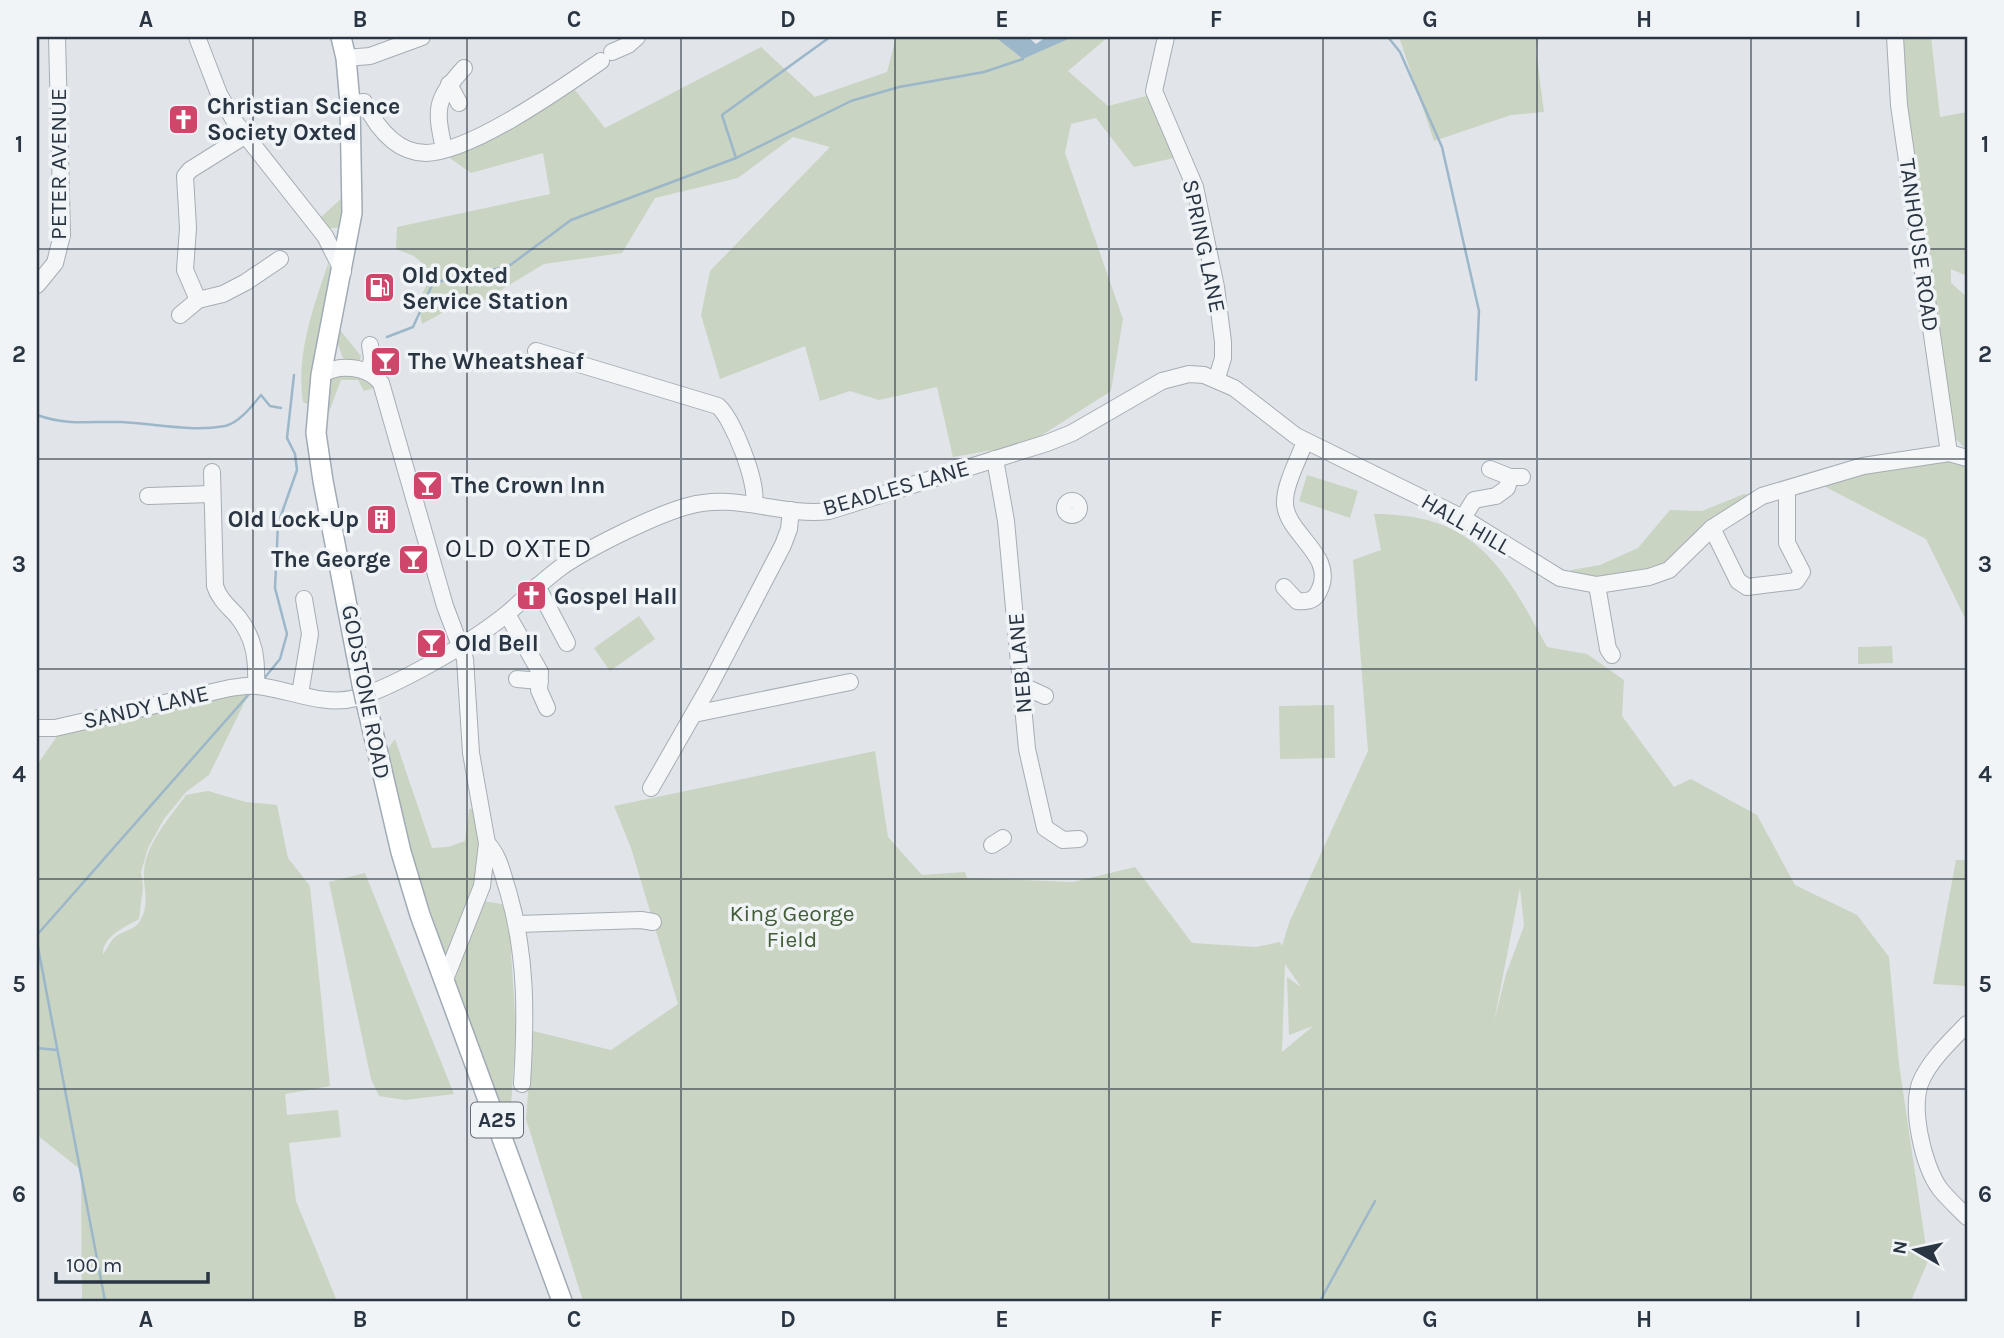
<svg xmlns="http://www.w3.org/2000/svg" width="2004" height="1338" font-family="Karla,sans-serif">
	<style>
		.green { fill: #c9d4c2; fill-rule: evenodd }
		.water { fill: #9cb7ca }
		.lines { fill: none; stroke-linecap: round; stroke-linejoin: round }
		.stream { stroke: #9cb7ca; stroke-width: 2.5 }
		.minor-casing { stroke: #a6adb4; stroke-width: 18 }
		.major-casing { stroke: #a0abb5; stroke-width: 22 }
		.minor { stroke: #f4f6f8; stroke-width: 16 }
		.major { stroke: #fff; stroke-width: 19 }
		.major-bridge-casing { stroke: #a0abb5; stroke-width: 22; stroke-linecap: butt }
		.major-bridge { stroke: #fff; stroke-width: 19 }
		.grid { fill: none; stroke: #293542; stroke-width: 2; stroke-opacity: 0.55 }
		.labels { text-anchor: middle; dominant-baseline: central; stroke-width: 7; stroke-linejoin: round; paint-order: stroke }
		.shield { fill: #f1f4f7; stroke: #656e78; stroke-width: 2 }
		.shield-label { font-size: 21px; font-weight: bold; fill: #293542 }
		.poi-label { font-size: 23px; font-weight: bold; fill: #293542; stroke: #f1f4f7; text-anchor: start }
		.street-label { font-size: 23px; fill: #293542; stroke: #f1f4f7 }
		.park-label { font-size: 23px; fill: #425d37; stroke: #f1f4f7 }
		.quarter-label { font-size: 26px; letter-spacing: 2px; fill: #1c2632; stroke: #f1f4f7 }
		.neatline { fill: none; stroke: #293542; stroke-width: 2.5 }
		.grid-label { font-size: 23px; text-anchor: middle; font-weight: bold; fill: #293542 }
	</style>
	<rect width="100%" height="100%" fill="#e1e5ea"/>
	<g class="green">
		<path d="M896,37H995L1023,59L1073,37H1108L1068,71L1108,106L1150,95L1174,158L1134,167L1096,118L1071,124L1065,153L1123,319L1111,391L1028,444L953,457L937,387L879,400L850,391L820,401L805,346L720,379L701,315L710,271L830,147L793,137L738,178L655,198L622,253L544,264L481,302L457,305L422,324L418,302L433,273L414,256L396,249L397,227L550,194L543,153L471,173L447,156L575,90L605,128L761,47L815,97L887,72Z"/>
		<path d="M1399,37H1539L1536,50L1544,112L1511,115L1434,141Z"/>
		<path d="M1901,37H1931L1940,117L1967,112V276L1951,269V283L1967,297V450L1956,439L1951,425L1912,168Z"/>
		<path d="M344,196L342,224L337,228H329L320,218Z"/>
		<path d="M328,264L335,281L314,365L308,404L303,402C296,354 313,308 328,264Z"/>
		<path d="M340,330L361,356L359,364L343,358L336,339Z"/>
		<path d="M341,373L373,381L377,387L364,391L358,380H341L326,420L328,379Z"/>
		<path d="M1949,453L1953,467L1952,461L1967,458V622L1926,539L1814,481Z"/>
		<path d="M1307,475L1358,491L1350,518L1299,501Z"/>
		<path d="M1744,494L1750,495C1713,515 1688,551 1654,568C1629,582 1596,578 1568,576L1571,570L1600,565L1638,548L1670,510L1702,511Z"/>
		<path d="M1374,514C1476,514 1503,566 1547,647L1587,654L1624,680L1622,716L1674,787L1691,779L1757,815L1795,885L1857,915L1889,957L1899,1064L1928,1261L1911,1301H583L526,1119L533,1031L611,1050L678,1004L631,848L614,806L875,751L888,837L922,875L965,872L967,878L1073,882L1135,867L1192,943L1256,947L1280,942L1282,946L1289,923L1368,751L1353,560L1381,550ZM1520,888L1524,926L1506,974L1494,1022ZM1285,964L1301,987L1287,977L1289,1035L1313,1026L1282,1052Z"/>
		<path d="M639,616L655,639L610,671L594,648Z"/>
		<path d="M1892,646L1893,663L1858,664V647Z"/>
		<path d="M251,689L209,775L186,792L164,819L148,848L141,872L143,887L139,919C125,927 103,936 103,954C107,950 110,941 115,937C124,930 136,930 141,919C150,903 143,888 144,871C146,843 171,816 186,795L208,791L246,802L277,805L288,858L310,886L330,1086L285,1094L287,1115L338,1110L341,1137L289,1143L296,1201L337,1301H82L81,1170L37,1135V765L60,732Z"/>
		<path d="M1334,705L1335,758L1280,759L1279,706Z"/>
		<path d="M395,739L432,848L448,847L465,841L469,809L475,808C477,822 481,838 480,852C480,889 460,924 446,957L403,831L382,757Z"/>
		<path d="M1956,860H1967V986L1933,984Z"/>
		<path d="M365,873L454,1094L405,1100L379,1096L371,1079L329,882Z"/>
		<path d="M483,901L508,905L516,1031L511,1106L504,1113L457,996L455,975Z"/>
	</g>
	<path class="water" d="M995,37H1028L1036,44L1046,37H1073L1023,59Z"/>
	<g class="lines">
		<g class="stream">
			<path d="M1388,37L1400,52L1442,147L1479,311L1476,380"/>
			<path d="M736,158L722,115L830,37"/>
			<path d="M387,337L413,327L433,283L509,266L571,220L736,158L851,101L899,87L984,72L1023,59"/>
			<path d="M37,415C68,426 90,421 122,422C156,424 191,432 225,426C239,423 252,406 261,395L270,406L281,408"/>
			<path d="M262,681L280,659L287,634L275,588L278,524L297,470L295,454L287,438L294,375"/>
			<path d="M37,935L250,693"/>
			<path d="M37,942L105,1301"/>
			<path d="M37,1048L57,1050"/>
			<path d="M1320,1301L1375,1201"/>
		</g>
		<defs>
			<g id="minor">
				<path d="M197,37L219,94L235,122L325,236L343,272"/>
				<path d="M1166,37L1154,91L1195,187L1216,287L1223,342V358L1217,378"/>
				<path d="M1895,37L1899,105L1949,453"/>
				<path d="M612,52L628,45L637,37"/>
				<path d="M346,58L370,56L422,37"/>
				<path d="M449,84L459,103"/>
				<path d="M350,103L364,102C376,126 395,153 426,153C472,152 563,87 601,61"/>
				<path d="M444,149C435,108 435,100 464,68"/>
				<path d="M37,285L55,263L62,235L57,37"/>
				<path d="M198,300L185,270L188,228L185,176L190,170L246,135"/>
				<path d="M180,315L198,300L223,294L246,282L280,259"/>
				<path d="M536,351L718,406C733,419 758,483 754,503"/>
				<path d="M369,373L372,358L370,345"/>
				<path d="M321,375C339,363 368,366 381,383L445,606L465,659L471,753L487,843L482,886L444,982"/>
				<path d="M995,459L1006,521L1027,749L1045,828L1063,840L1079,839"/>
				<path d="M1490,469L1510,477H1522"/>
				<path d="M212,472L215,586C219,599 229,607 238,617C255,639 257,659 256,686"/>
				<path d="M148,496L212,494"/>
				<circle cx="1072" cy="508" r="7"/>
				<path d="M1463,518L1474,500L1496,496L1507,488L1510,477"/>
				<path d="M1712,528L1738,581L1747,587L1796,581L1802,572L1787,543V490"/>
				<path d="M1597,585L1608,649L1612,655"/>
				<path d="M537,586L567,643"/>
				<path d="M1284,587L1297,601C1306,602 1315,601 1319,591C1337,556 1287,535 1285,504C1284,485 1299,459 1305,441"/>
				<path d="M507,614L540,672L539,690L547,708"/>
				<path d="M517,679L540,681"/>
				<path d="M1021,685L1045,696"/>
				<path d="M300,694L310,634L304,599"/>
				<path d="M694,714L850,682"/>
				<path d="M37,728H55L230,688C239,687 248,685 257,686C289,689 323,707 356,698C397,686 474,641 508,613C525,598 541,582 560,568C588,548 655,515 688,506C736,492 782,517 829,511L1047,443L1072,433L1162,381L1189,374L1204,375L1234,388L1296,436L1463,518L1560,578L1597,585L1649,577L1669,570L1712,528L1762,496L1863,466L1949,453L1967,458"/>
				<path d="M651,788L710,685L783,545L789,529L791,510"/>
				<path d="M487,843C500,857 502,873 508,891C527,956 526,1017 522,1084"/>
				<path d="M992,845L1003,838"/>
				<path d="M518,924L641,920L653,922"/>
				<path d="M1967,1024C1951,1041 1932,1058 1922,1079C1909,1105 1923,1166 1940,1189C1948,1199 1958,1208 1967,1217"/>
			</g>
			<g id="major">
				<path d="M341,37L346,58L350,103L352,213L321,375L316,433L323,481L362,684"/>
				<path d="M366,702L401,852L420,915L562,1301"/>
			</g>
		</defs>
		<use href="#minor" class="minor-casing"/>
		<use href="#major" class="major-casing"/>
		<use href="#minor" class="minor"/>
		<use href="#major" class="major"/>
		<defs>
			<path id="major-bridge" d="M362,684L366,702"/>
		</defs>
		<use href="#major-bridge" class="major-bridge-casing"/>
		<use href="#major-bridge" class="major-bridge"/>
	</g>
	<path class="grid" d="M253,37V1301M467,37V1301M681,37V1301M895,37V1301M1109,37V1301M1323,37V1301M1537,37V1301M1751,37V1301M37,249H1967M37,459H1967M37,669H1967M37,879H1967M37,1089H1967"/>
	<defs>
		<symbol id="church-square" viewBox="-11 -11 22 22"><rect x="-9" y="-9" width="18" height="18" rx="4" fill="#ce476a" stroke="#f1f4f7"/><path d="M-1.2-6h2.4v3.5h3.3v2.4h-3.3V6h-2.4V-.1h-3.3v-2.4h3.3Z" fill="#fff"/></symbol>
		<symbol id="fuel-square" viewBox="-11 -11 22 22"><rect x="-9" y="-9" width="18" height="18" rx="4" fill="#ce476a" stroke="#f1f4f7"/><path d="M-5.5-6h7V0h2V4h1.3V-2.5L3-4.5l.8-.8L6-3V5H2.5V1h-1V6h-7ZM-4.2-4.7v3.2H.2V-4.7Z" fill="#fff"/></symbol>
		<symbol id="bar-square" viewBox="-11 -11 22 22"><rect x="-9" y="-9" width="18" height="18" rx="4" fill="#ce476a" stroke="#f1f4f7"/><path d="M-6-5H6L.8 .8V4.5H3.5V6h-7V4.5H-.8V.8Z" fill="#fff"/></symbol>
		<symbol id="building-square" viewBox="-11 -11 22 22"><rect x="-9" y="-9" width="18" height="18" rx="4" fill="#ce476a" stroke="#f1f4f7"/><path d="M-4-6H4V6H1V3H-1V6H-4ZM-2.5-4.3h1.7v1.8h-1.7ZM.8-4.3h1.7v1.8H.8ZM-2.5-1h1.7V.8h-1.7ZM.8-1h1.7V.8H.8Z" fill="#fff"/></symbol>
	</defs>
	<g fill-rule="evenodd">
		<use href="#church-square" x="166" y="102" width="35" height="35"/>
		<use href="#fuel-square" x="362" y="270" width="35" height="35"/>
		<use href="#bar-square" x="368" y="344" width="35" height="35"/>
		<use href="#bar-square" x="410" y="468" width="35" height="35"/>
		<use href="#building-square" x="364" y="502" width="35" height="35"/>
		<use href="#bar-square" x="396" y="542" width="35" height="35"/>
		<use href="#church-square" x="514" y="578" width="35" height="35"/>
		<use href="#bar-square" x="414" y="626" width="35" height="35"/>
	</g>
	<g class="labels">
		<rect class="shield" x="471" y="1102.5" width="52" height="35" rx="5"/>
		<g class="shield-label">
			<text x="497" y="1120">A25</text>
		</g>
		<g class="poi-label">
			<text x="207" y="106">Christian Science<tspan x="207" dy="26">Society Oxted</tspan></text>
			<text x="402" y="275">Old Oxted<tspan x="402" dy="26">Service Station</tspan></text>
			<text x="408" y="361">The Wheatsheaf</text>
			<text x="451" y="485">The Crown Inn</text>
			<text x="359" y="519" text-anchor="end">Old Lock-Up</text>
			<text x="391" y="559" text-anchor="end">The George</text>
			<text x="554" y="596">Gospel Hall</text>
			<text x="455" y="643">Old Bell</text>
		</g>
		<g class="street-label">
			<text transform="translate(58 164) rotate(-90)">PETER AVENUE</text>
			<text transform="translate(1919 245) rotate(82)">TANHOUSE ROAD</text>
			<text transform="translate(1204 246) rotate(78)">SPRING LANE</text>
			<text transform="translate(896 488) rotate(-16)">BEADLES LANE</text>
			<text transform="translate(1466 524) rotate(30)">HALL HILL</text>
			<text transform="translate(1020 663) rotate(-95)">NEB LANE</text>
			<text transform="translate(366 692) rotate(79)">GODSTONE ROAD</text>
			<text transform="translate(146 707) rotate(-13)">SANDY LANE</text>
		</g>
		<g class="park-label">
			<text x="792" y="913">King George<tspan x="792" dy="26">Field</tspan></text>
		</g>
		<g class="quarter-label">
			<text x="519" y="548">OLD OXTED</text>
		</g>
	</g>
	<rect width="2004" height="1338" fill="none" stroke="#f1f4f7" stroke-width="77"/>
	<g transform="translate(1916 1250) rotate(279)" stroke="#f1f4f7" stroke-width="5" paint-order="stroke">
	<path d="M0-5L12 26L0 18L-12 26Z" fill="#293542"/>
	<text y="-10" font-size="19" font-weight="bold" text-anchor="middle" fill="#293542">N</text>
	</g>
	<path d="M56 1272v10h152v-10" fill="none" stroke="#293542" stroke-width="3.5"/>
	<text x="66" y="1272" font-size="21" fill="#293542" stroke="#f1f4f7" stroke-width="5" paint-order="stroke">100 m</text>
	<rect x="38" y="38" width="1928" height="1262" class="neatline"/>
	<g class="grid-label">
		<text x="146" y="27">A</text>
		<text x="360" y="27">B</text>
		<text x="574" y="27">C</text>
		<text x="788" y="27">D</text>
		<text x="1002" y="27">E</text>
		<text x="1216" y="27">F</text>
		<text x="1430" y="27">G</text>
		<text x="1644" y="27">H</text>
		<text x="1858" y="27">I</text>
		<text x="19" y="152">1</text>
		<text x="1985" y="152">1</text>
		<text x="19" y="362">2</text>
		<text x="1985" y="362">2</text>
		<text x="19" y="572">3</text>
		<text x="1985" y="572">3</text>
		<text x="19" y="782">4</text>
		<text x="1985" y="782">4</text>
		<text x="19" y="992">5</text>
		<text x="1985" y="992">5</text>
		<text x="19" y="1202">6</text>
		<text x="1985" y="1202">6</text>
		<text x="146" y="1327">A</text>
		<text x="360" y="1327">B</text>
		<text x="574" y="1327">C</text>
		<text x="788" y="1327">D</text>
		<text x="1002" y="1327">E</text>
		<text x="1216" y="1327">F</text>
		<text x="1430" y="1327">G</text>
		<text x="1644" y="1327">H</text>
		<text x="1858" y="1327">I</text>
	</g>
</svg>
